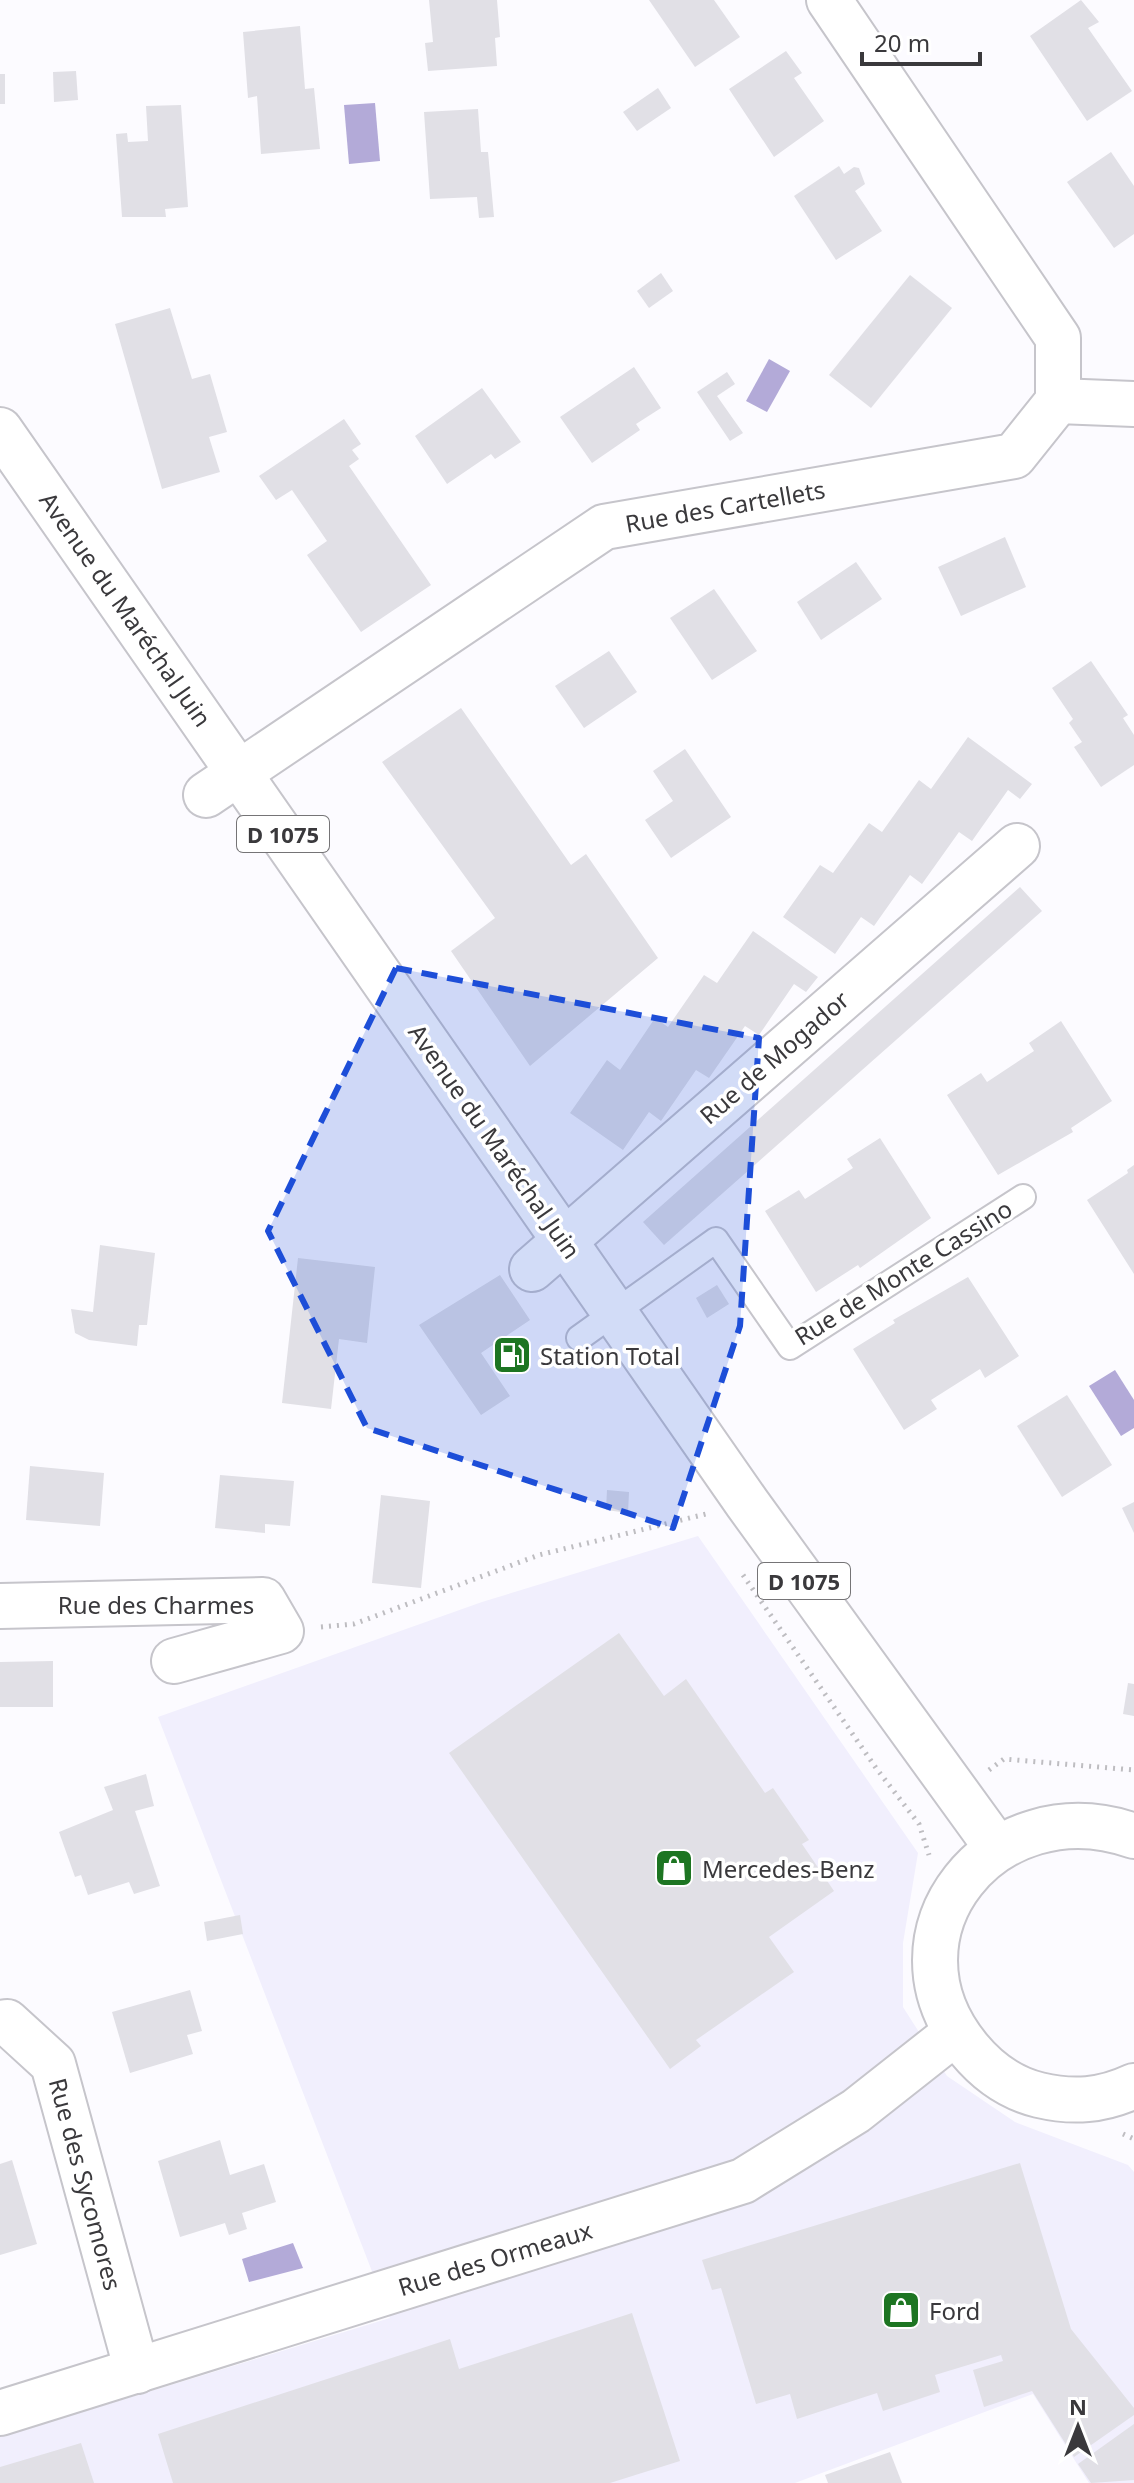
<svg xmlns="http://www.w3.org/2000/svg" width="1134" height="2483" font-family="'Noto Sans',sans-serif">
	<style>
		.built { fill: #f1effd }
		.water { fill: #b3aad8 }
		.building { fill: #e1e0e6 }
		.lines { fill: none; stroke-linecap: round; stroke-linejoin: round }
		.lane-casing { stroke: #c6c5cb; stroke-width: 28 }
		.street-casing { stroke: #c6c5cb; stroke-width: 48 }
		.primary-casing { stroke: #c6c5cb; stroke-width: 48 }
		.path { stroke: #bebdc1; stroke-width: 5; stroke-dasharray: 2 6; stroke-linecap: butt }
		.lane { stroke: #fff; stroke-width: 24 }
		.street { stroke: #fff; stroke-width: 44 }
		.primary { stroke: #fff; stroke-width: 44 }
		.marked { fill: #1d4ed8; fill-opacity: 0.2; stroke: #1d4ed8; stroke-width: 6; stroke-dasharray: 16 10; stroke-linejoin: round }
		.labels { text-anchor: middle; dominant-baseline: central; stroke-width: 7; stroke-linejoin: round; paint-order: stroke }
		.shield { fill: #fff; stroke: #757476; stroke-width: 2 }
		.shield-label { font-size: 22px; font-weight: bold; fill: #3a393c }
		.street-label { font-size: 24px; fill: #3a393c; stroke: #fff }
		.poi-label { font-size: 24px; fill: #3a393c; stroke: #fff; text-anchor: start }
	</style>
	<rect width="100%" height="100%" fill="#fcfbff"/>
	<path class="built" d="M698,1536L918,1853L903,1943V2007L947,2076L1015,2122L1128,2165L1134,2172V2483H1089L1033,2394L795,2483H0V2437L390,2318L158,1717L482,1602Z"/>
	<g class="water">
		<path d="M375,103L380,161L349,164L344,105Z"/>
		<path d="M769,359L790,371L767,412L746,401Z"/>
		<path d="M1115,1370L1134,1400V1428L1121,1436L1089,1386Z"/>
		<path d="M293,2243L303,2268L249,2282L242,2259Z"/>
	</g>
	<g class="building">
		<path d="M429,0H497L500,37L495,38L497,66L428,71L425,43L433,42Z"/>
		<path d="M649,0H714L740,37L695,67Z"/>
		<path d="M1081,0L1099,22L1088,28L1132,91L1087,121L1030,36Z"/>
		<path d="M300,26L305,89L314,88L320,149L261,154L257,96L248,98L243,32Z"/>
		<path d="M786,51L802,73L794,78L824,121L774,157L729,89Z"/>
		<path d="M76,71L78,100L54,102L53,72Z"/>
		<rect x="0" y="74" width="5" height="30"/>
		<path d="M658,88L671,108L637,131L623,112Z"/>
		<path d="M181,105L188,207L165,209L166,217H122L116,134L127,133L128,142L148,141L146,106Z"/>
		<path d="M478,109L481,152H488L494,217L479,218L477,197L430,199L424,112Z"/>
		<path d="M1111,152L1134,186V234L1114,248L1067,182Z"/>
		<path d="M839,166L844,174L854,167L859,168L865,184L855,191L882,231L836,260L794,196Z"/>
		<path d="M661,273L673,291L649,308L637,291Z"/>
		<path d="M910,275L952,308L871,408L829,375Z"/>
		<path d="M170,308L192,379L210,374L227,432L209,437L220,472L162,489L115,324Z"/>
		<path d="M634,367L661,408L636,424L640,430L592,463L560,417Z"/>
		<path d="M727,372L735,384L717,396L743,433L730,441L697,392Z"/>
		<path d="M482,388L521,442L495,459L491,454L447,484L415,436Z"/>
		<path d="M344,419L361,444L352,450L359,459L349,466L431,585L361,632L307,555L327,541L292,490L276,500L259,476Z"/>
		<path d="M1005,537L1026,587L961,616L938,567Z"/>
		<path d="M856,562L882,599L821,640L797,602Z"/>
		<path d="M714,589L757,651L712,680L670,618Z"/>
		<path d="M609,651L637,692L584,728L555,686Z"/>
		<path d="M1091,661L1128,715L1123,718L1134,735V765L1101,787L1074,747L1082,742L1069,723L1073,719L1052,688Z"/>
		<path d="M461,708L571,865L586,854L658,958L530,1066L451,951L495,918L382,762Z"/>
		<path d="M968,737L1032,784L1020,799L1008,790L972,841L959,832L922,884L910,875L874,926L861,917L835,954L783,917L820,865L833,873L869,823L882,832L919,780L931,789Z"/>
		<path d="M685,749L731,817L671,858L645,820L673,801L653,771Z"/>
		<path d="M1020,887L1042,911L664,1245L643,1222Z"/>
		<path d="M753,931L818,977L806,992L794,984L759,1035L745,1026L709,1078L696,1070L661,1121L649,1112L623,1150L570,1113L607,1060L620,1070L655,1018L668,1027L704,975L717,983Z"/>
		<path d="M1061,1021L1112,1101L1071,1128L1073,1132L998,1175L947,1095L981,1073L987,1082L1034,1051L1029,1043Z"/>
		<path d="M880,1138L931,1218L860,1268L858,1265L816,1292L765,1211L799,1190L805,1199L853,1168L847,1159Z"/>
		<path d="M1134,1165V1274L1087,1200L1128,1173L1127,1170Z"/>
		<path d="M100,1245L155,1253L147,1325H139L137,1346L89,1340L75,1333L71,1309L93,1312Z"/>
		<path d="M298,1258L375,1267L367,1343L339,1339L331,1409L282,1403Z"/>
		<path d="M500,1275L530,1320L481,1353L510,1396L481,1415L419,1325Z"/>
		<path d="M968,1277L1019,1356L985,1378L980,1369L931,1400L937,1409L904,1430L853,1349L895,1323L893,1320Z"/>
		<path d="M717,1285L729,1304L707,1318L696,1298Z"/>
		<path d="M1067,1395L1112,1465L1062,1497L1017,1426Z"/>
		<path d="M30,1466L104,1473L100,1526L26,1520Z"/>
		<path d="M220,1475L294,1481L290,1526L265,1524V1533L215,1528Z"/>
		<path d="M607,1490L629,1492L628,1513L606,1510Z"/>
		<path d="M381,1495L430,1501L421,1588L372,1583Z"/>
		<path d="M1134,1502V1533L1122,1508Z"/>
		<path d="M619,1633L664,1696L686,1679L765,1793L773,1788L809,1840L802,1844L834,1891L769,1937L794,1972L696,2040L701,2046L670,2069L449,1753Z"/>
		<path d="M53,1661V1707H0V1662Z"/>
		<path d="M1128,1683L1134,1684V1716L1123,1714Z"/>
		<path d="M146,1774L154,1806L135,1811L160,1886L134,1894L129,1882L88,1895L81,1875L75,1877L59,1832L113,1810L104,1787Z"/>
		<path d="M240,1915L243,1934L207,1941L204,1922Z"/>
		<path d="M190,1990L202,2031L187,2035L193,2054L130,2073L112,2012Z"/>
		<path d="M220,2140L230,2175L264,2164L276,2202L242,2213L247,2229L229,2235L225,2223L180,2237L158,2161Z"/>
		<path d="M12,2160L37,2244L0,2255V2164Z"/>
		<path d="M1020,2163L1071,2329L1134,2408V2415L1074,2457L1032,2391L984,2407L973,2370L1003,2361L1001,2355L935,2375L940,2392L883,2411L877,2393L797,2419L790,2394L756,2404L721,2288L712,2290L702,2260Z"/>
		<path d="M632,2313L680,2461L610,2483H173L158,2434L450,2339L459,2369Z"/>
		<path d="M1134,2424V2480L1091,2483L1078,2464Z"/>
		<path d="M81,2443L94,2483H0V2467Z"/>
		<path d="M890,2452L902,2483H828L825,2475Z"/>
	</g>
	<g class="lines">
		<defs>
			<path id="lane" d="M579,1338L716,1240L790,1347L1023,1197"/>
			<g id="street">
				<path d="M1058,401L1134,404"/>
				<path d="M206,795L604,527L1014,456L1058,401V338L829,0"/>
				<path d="M532,1269L1017,846"/>
				<path d="M0,1606L263,1600L281,1631L174,1661"/>
				<path d="M0,2023L7,2022L53,2064L137,2371"/>
				<path d="M0,2413L743,2181L856,2111L955,2033"/>
			</g>
			<g id="primary">
				<path d="M0,430L747,1503L997,1848"/>
				<path d="M1134,1836C994,1786 874,1934 969,2049C988,2072 1010,2088 1039,2095C1073,2103 1102,2101 1134,2086"/>
			</g>
		</defs>
		<use href="#lane" class="lane-casing"/>
		<use href="#street" class="street-casing"/>
		<use href="#primary" class="primary-casing"/>
		<g class="path">
			<path d="M743,1575L876,1768L919,1824L929,1855"/>
			<path d="M321,1627L354,1624L539,1555L706,1514"/>
			<path d="M989,1770L1004,1759L1134,1770"/>
			<path d="M1123,2134L1134,2139"/>
		</g>
		<use href="#lane" class="lane"/>
		<use href="#street" class="street"/>
		<use href="#primary" class="primary"/>
	</g>
	<path class="marked" d="M396,968L759,1038L740,1326L673,1528L367,1428L268,1231Z"/>
	<defs>
		<symbol id="fuel-square" viewBox="-11 -11 22 22"><rect x="-9" y="-9" width="18" height="18" rx="4" fill="#1d7522" stroke="#fff"/><path d="M-5.5-6h7V0h2V4h1.3V-2.5L3-4.5l.8-.8L6-3V5H2.5V1h-1V6h-7ZM-4.2-4.7v3.2H.2V-4.7Z" fill="#fff"/></symbol>
		<symbol id="shop-square" viewBox="-11 -11 22 22"><rect x="-9" y="-9" width="18" height="18" rx="4" fill="#1d7522" stroke="#fff"/><path d="M-5-2.5h2.3a2.7 3.5 0 0 1 5.4 0H5L5.5 6h-11ZM-1.5-2.5h3a1.5 2.3 0 0 0-3 0Z" fill="#fff"/></symbol>
	</defs>
	<g fill-rule="evenodd">
		<use href="#fuel-square" x="490" y="1333" width="44" height="44"/>
		<use href="#shop-square" x="652" y="1846" width="44" height="44"/>
		<use href="#shop-square" x="879" y="2288" width="44" height="44"/>
	</g>
	<g class="labels">
		<g class="shield">
			<rect x="237" y="816" width="92" height="36" rx="6"/>
			<rect x="758" y="1563" width="92" height="36" rx="6"/>
		</g>
		<g class="shield-label">
			<text x="283" y="834">D 1075</text>
			<text x="804" y="1581">D 1075</text>
		</g>
		<g class="street-label">
			<text transform="translate(725 506) rotate(-10)">Rue des Cartellets</text>
			<text transform="translate(126 609) rotate(55)">Avenue du Maréchal Juin</text>
			<text transform="translate(774 1057) rotate(-41)">Rue de Mogador</text>
			<text transform="translate(495 1141) rotate(55)">Avenue du Maréchal Juin</text>
			<text transform="translate(903 1272) rotate(-32)">Rue de Monte Cassino</text>
			<text x="156" y="1604">Rue des Charmes</text>
			<text transform="translate(86 2184) rotate(75)">Rue des Sycomores</text>
			<text transform="translate(495 2258) rotate(-17)">Rue des Ormeaux</text>
		</g>
		<g class="poi-label">
			<text x="540" y="1355">Station Total</text>
			<text x="702" y="1868">Mercedes-Benz</text>
			<text x="929" y="2310">Ford</text>
		</g>
	</g>
	<g transform="translate(1078 2427)" stroke="#ffffff" stroke-width="6" paint-order="stroke">
	<path d="M0-6L14 30L0 20L-14 30Z" fill="#3a393c"/>
	<text y="-12" font-size="22" font-weight="bold" text-anchor="middle" fill="#3a393c">N</text>
	</g>
	<path d="M862 52v12h118v-12" fill="none" stroke="#3a393c" stroke-width="4"/>
	<text x="874" y="52" font-size="24" fill="#3a393c" stroke="#ffffff" stroke-width="6" paint-order="stroke">20 m</text>
</svg>
